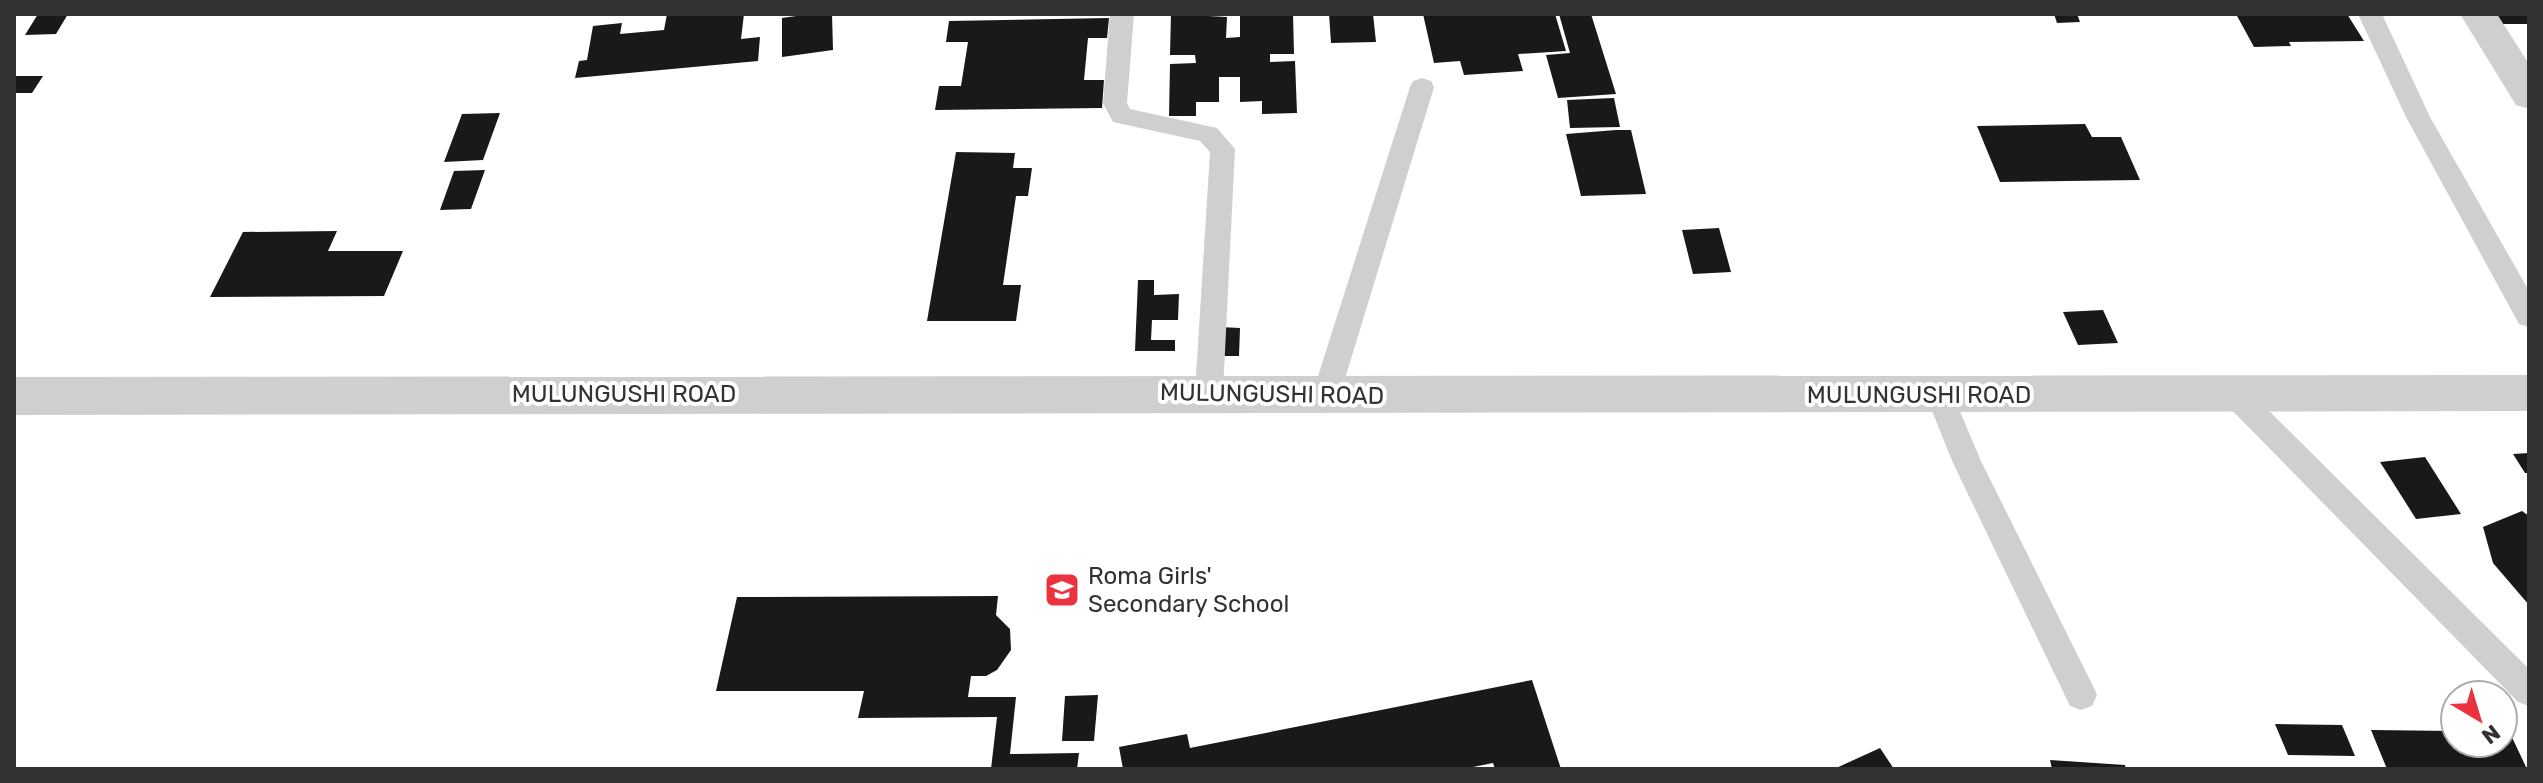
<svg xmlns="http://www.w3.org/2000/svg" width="2543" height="783" font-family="Rubik,sans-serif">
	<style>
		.building { fill: #191919 }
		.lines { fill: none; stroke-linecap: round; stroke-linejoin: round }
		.lane { fill: #cfcfcf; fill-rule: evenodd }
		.street { fill: #cfcfcf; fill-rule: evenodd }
		.labels { text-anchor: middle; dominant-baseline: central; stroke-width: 8; stroke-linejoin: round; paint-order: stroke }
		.street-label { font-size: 24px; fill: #323232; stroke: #fff }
		.poi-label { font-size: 24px; fill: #323232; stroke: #fff; text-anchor: start }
	</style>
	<rect width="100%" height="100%" fill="#fff"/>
	<g class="building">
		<path d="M38,14H68L56,34L25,35Z"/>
		<path d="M667,14H744L741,39L760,37L758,61L575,78L579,61L587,60L593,26L622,23L620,34L664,30Z"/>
		<path d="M810,14H832L833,50L782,57V18Z"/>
		<path d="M1171,14L1227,17L1226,38L1240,37V16L1293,14L1294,54H1270V62L1295,61L1297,113L1262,114V101L1240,102V77H1219V102H1196V116H1169L1170,64L1196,63L1195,55H1170Z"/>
		<path d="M1329,14H1373L1376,42L1331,43Z"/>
		<path d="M1423,14H1555L1566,51L1518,54L1523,71L1464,75L1460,61L1434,63Z"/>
		<path d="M1559,14H1591L1616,94L1558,98L1546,55L1570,53Z"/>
		<path d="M2054,14H2077L2080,22L2057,23Z"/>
		<path d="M2236,14H2347L2364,41L2289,42L2291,46L2254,47Z"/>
		<path d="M2493,14H2529V24H2500Z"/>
		<path d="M1109,18L1107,38H1088L1084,80H1104L1102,108L935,110L939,86H961L968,42H946L949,21Z"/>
		<path d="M14,76H43L32,93H14Z"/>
		<path d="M1614,98L1620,127L1570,128L1567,100Z"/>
		<path d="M500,113L483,160L444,162L462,114Z"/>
		<path d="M2085,124L2092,137H2121L2140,180L2000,182L1977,126Z"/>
		<path d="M1616,130H1631L1646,194L1581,196L1566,134Z"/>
		<path d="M956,152L1015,153L1013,168H1032L1028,196H1016L1003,285H1021L1016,321H927Z"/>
		<path d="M485,170L471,209L440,210L454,171Z"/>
		<path d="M1719,228L1731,272L1693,274L1682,230Z"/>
		<path d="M337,231L328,251H403L384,296L210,297L243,232Z"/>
		<path d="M1138,280H1154V295L1179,294L1178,320H1152L1151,340H1175V351H1135Z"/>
		<path d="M2103,310L2118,343L2078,345L2063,312Z"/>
		<path d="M1220,327L1240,328L1239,356H1218Z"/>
		<path d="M2529,453V473H2525L2513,454Z"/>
		<path d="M2425,457L2461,514L2416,519L2380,462Z"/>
		<path d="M2522,511L2529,516V605L2493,563L2483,527Z"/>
		<path d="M998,596L996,615L1010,629L1011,650L997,670L986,676H971L968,697H1016L1010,754L1079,753L1077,769H991L997,717L858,718L864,691H716L737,597Z"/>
		<path d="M1532,680L1561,769H1495L1493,763L1463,769H1123L1119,747L1187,734L1190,748Z"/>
		<path d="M1098,695L1094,741H1062L1065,696Z"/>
		<path d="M2275,724L2342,725L2355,756L2288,755Z"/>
		<path d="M2371,730L2455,731V743H2503V731H2509L2527,769H2387Z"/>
		<path d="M1880,748L1894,769H1834Z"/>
		<path d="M2050,760L2125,765L2126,769H2052Z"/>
	</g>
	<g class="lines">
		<g class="lane">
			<path d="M1110,14H1134L1127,103L1130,109L1217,128L1235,149L1223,392L1219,400L1209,404L1199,400L1195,392L1210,152L1200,141L1113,122L1103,103Z"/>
			<path d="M2358,14H2382L2430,117L2529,291V327L2519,324L2406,117Z"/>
			<path d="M1422,78L1431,81L1434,87L1340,395L1336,403L1326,407L1316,403L1312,395L1410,87L1413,81Z"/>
			<path d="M2232,380L2242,384L2529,669V706L2518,702L2222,400L2218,392L2222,384Z"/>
			<path d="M1940,384L1950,388L1981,461L2092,684L2097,695L2092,706L2081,710L2070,706L1953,463L1926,396L1930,388Z"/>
		</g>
		<g class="street">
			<path d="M2460,14H2497L2529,64V109L2516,105Z"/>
			<path d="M2529,375V411L14,415V377Z"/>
		</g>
	</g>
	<defs>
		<symbol id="school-square" viewBox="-11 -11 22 22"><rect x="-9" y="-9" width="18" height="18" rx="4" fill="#ea333e" stroke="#fff"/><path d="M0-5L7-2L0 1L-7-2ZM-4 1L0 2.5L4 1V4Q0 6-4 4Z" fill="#fff"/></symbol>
	</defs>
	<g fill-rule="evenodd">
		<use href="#school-square" x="1042" y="570" width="40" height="40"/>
	</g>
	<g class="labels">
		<g class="street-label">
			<text x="624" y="394">MULUNGUSHI ROAD</text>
			<text transform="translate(1272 394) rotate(1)">MULUNGUSHI ROAD</text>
			<text x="1919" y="395">MULUNGUSHI ROAD</text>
		</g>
		<g class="poi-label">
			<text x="1088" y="576">Roma Girls'<tspan x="1088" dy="28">Secondary School</tspan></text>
		</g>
	</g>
	<rect width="2543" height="783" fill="none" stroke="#323232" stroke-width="32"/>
	<g transform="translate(2479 719) rotate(142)"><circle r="38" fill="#ffffff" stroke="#adadad" stroke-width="2"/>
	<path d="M0-6L14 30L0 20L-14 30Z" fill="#ea333e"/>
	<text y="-12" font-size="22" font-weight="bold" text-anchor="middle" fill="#323232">N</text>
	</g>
</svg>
